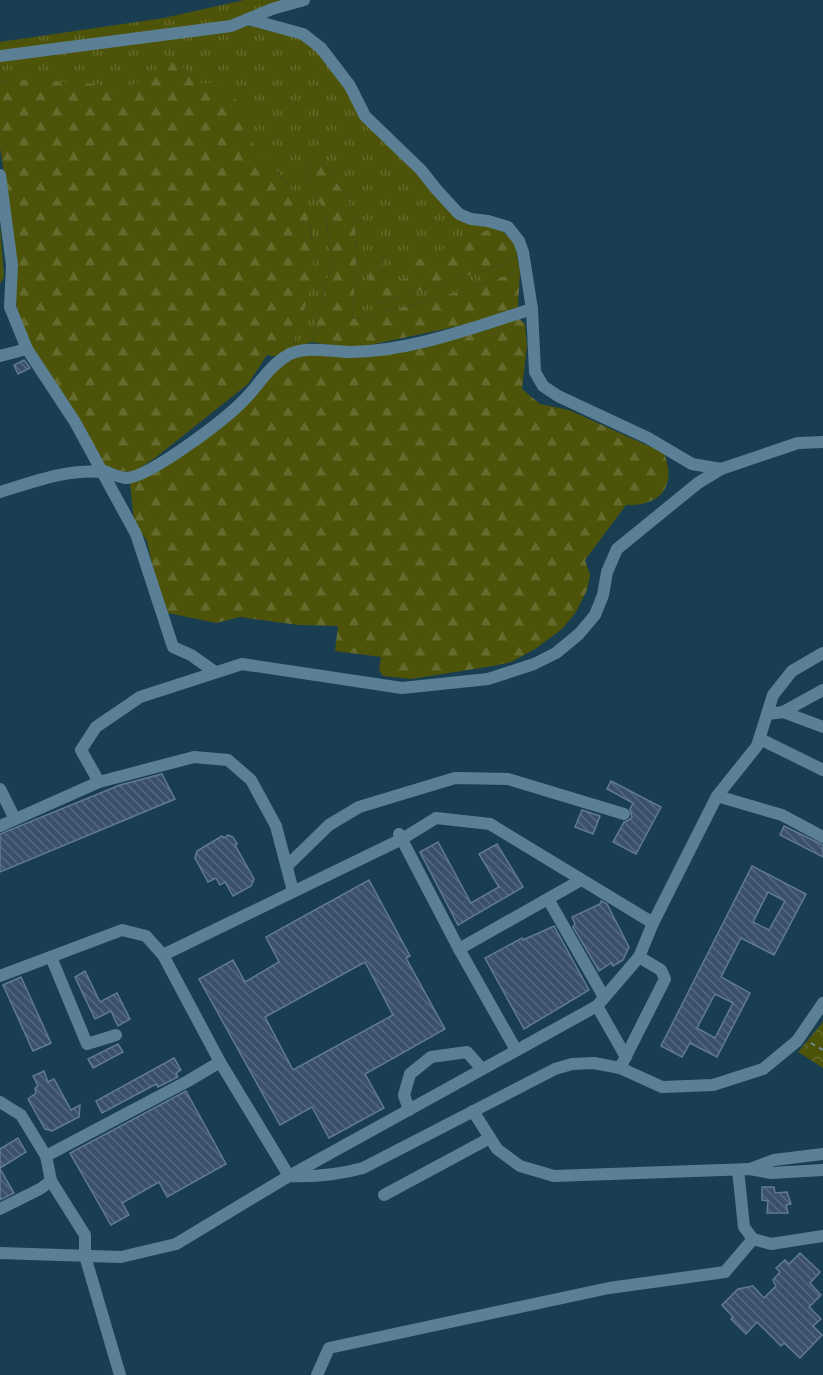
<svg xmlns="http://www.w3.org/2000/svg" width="823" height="1375" font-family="Merriweather,serif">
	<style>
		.grass { fill: url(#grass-tufts) }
		.forest { fill: url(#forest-firs) }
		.park { fill: url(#park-crowns) }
		.building { fill: url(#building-back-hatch); stroke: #627997; stroke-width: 1.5; fill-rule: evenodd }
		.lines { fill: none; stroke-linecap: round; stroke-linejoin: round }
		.path { stroke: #6c8898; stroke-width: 2; stroke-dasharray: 4.5 4.5; stroke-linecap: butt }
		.minor { stroke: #5b8096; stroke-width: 12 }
	</style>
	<defs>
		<pattern id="grass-tufts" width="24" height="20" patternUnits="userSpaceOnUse" patternTransform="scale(1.5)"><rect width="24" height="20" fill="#4d5308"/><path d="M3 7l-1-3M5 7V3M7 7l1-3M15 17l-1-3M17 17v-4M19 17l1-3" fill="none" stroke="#656b2c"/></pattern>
		<pattern id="forest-firs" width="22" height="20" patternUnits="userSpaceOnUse" patternTransform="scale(1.5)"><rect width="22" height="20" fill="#4d5308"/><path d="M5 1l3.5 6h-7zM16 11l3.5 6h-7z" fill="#656b2c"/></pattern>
		<pattern id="park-crowns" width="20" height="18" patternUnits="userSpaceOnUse" patternTransform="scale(1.5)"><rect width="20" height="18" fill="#4d5308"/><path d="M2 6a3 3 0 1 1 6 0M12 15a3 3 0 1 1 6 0" fill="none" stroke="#656b2c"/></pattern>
		<pattern id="building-back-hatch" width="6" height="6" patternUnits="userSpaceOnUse" patternTransform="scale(1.5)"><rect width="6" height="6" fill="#3a506b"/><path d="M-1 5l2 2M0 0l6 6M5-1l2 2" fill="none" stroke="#556880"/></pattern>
	</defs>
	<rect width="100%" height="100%" fill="#193e51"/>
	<g class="grass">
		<path d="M244,0H293L230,22L0,53V42L164,18Z"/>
		<path d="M247,26L273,29L303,37L346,85L450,209L497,226L414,277L384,285L381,269L383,254L377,248L369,301L379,303L505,264L517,256L520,271L429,301L352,319L357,254L354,210L329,170L315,159L306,162L309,186L326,213L331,265L312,342L291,348C310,298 328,243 295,194C280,172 258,153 242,131C232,116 224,99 215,83H196L177,60L114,97L12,79L0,82V57L43,52L52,56L56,51Z"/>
	</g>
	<g class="forest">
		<path d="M177,60L196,83H214L249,109L242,131L295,193L307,214L314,249L312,282L301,322L291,348L279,357L267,355L248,384L155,458L135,471L116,472L104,465L33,352L19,320L14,289L18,267L0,148V82L12,79L98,84L114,96Z"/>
		<path d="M315,159L329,170L354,210L357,254L352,319L429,301L520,271L518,307L464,325L365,346H335L312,342L331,265L326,213L309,186L306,162Z"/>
		<path d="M0,225L4,277L0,284Z"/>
		<path d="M497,226L516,244L517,256L505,264L379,303L369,301L368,263L378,247L383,254L381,269L385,284L413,277V262Z"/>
		<path d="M516,316L525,324L527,346L522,389L540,404L569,410L664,453C677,485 661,507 626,505L585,560L590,575L587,590L576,612L562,629L535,649L511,662L493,666L411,679L383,676L379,670L381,657L335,651L338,626L299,625L240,617L216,623L168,613L154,573L147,541L134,522L130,482L171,461L274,367L295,354L419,346L487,330Z"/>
	</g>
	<path class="park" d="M823,1022V1068L798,1052Z"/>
	<g class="building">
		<path d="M24,360L30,368L18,374L14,365Z"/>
		<path d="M162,774L175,799L0,872V834L120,785Z"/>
		<path d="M611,781L661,807L636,854L613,842L624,822L629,820L632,817L630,809L633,803L607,789Z"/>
		<path d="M582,810L600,816L593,834L575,827Z"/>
		<path d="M784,826L823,845V857L780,835Z"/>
		<path d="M228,835L233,837L237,844L235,845L254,879L251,886L233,896L225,882L220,885L216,878L208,882L195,858L197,851L222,836L224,838Z"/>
		<path d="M438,842L471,903L499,887L479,854L497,844L523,887L458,925L420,852Z"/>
		<path d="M752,866L806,894L774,955L741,938L721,977L750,993L717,1057L690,1043L682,1057L661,1046ZM768,892L785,901L769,930L753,922ZM715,994L733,1003L715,1038L697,1028Z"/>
		<path d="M369,880L410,956L406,958L445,1029L365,1074L384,1108L329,1138L312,1107L280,1125L199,979L233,960L245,982L279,962L266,937ZM365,962L393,1015L293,1070L265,1017Z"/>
		<path d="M601,901L607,904L629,947L623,960L613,966L611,963L599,971L573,927L575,924L572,917L600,904Z"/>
		<path d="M554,926L589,990L524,1029L485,958L522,938L523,940Z"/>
		<path d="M85,971L100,1002L117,993L130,1019L118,1026L111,1011L95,1019L75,977Z"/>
		<path d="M21,977L51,1043L33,1051L3,985Z"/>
		<path d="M118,1044L123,1052L93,1068L88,1059Z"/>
		<path d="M174,1058L181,1070L176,1073L178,1077L158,1087L156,1084L102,1113L96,1101Z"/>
		<path d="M44,1071L48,1082L54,1079L71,1110L80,1105L79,1117L52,1131L45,1129L28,1099L36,1093L35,1088L38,1086L33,1076Z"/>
		<path d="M186,1091L226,1164L167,1197L159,1182L122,1203L129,1215L111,1225L70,1153Z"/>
		<path d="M18,1138L26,1152L0,1168V1149Z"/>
		<path d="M0,1169L14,1193L0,1200Z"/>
		<path d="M762,1187H774L775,1193L787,1192L791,1204L786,1205L788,1213H767L768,1201L762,1200Z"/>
		<path d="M800,1253L820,1272L810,1283L821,1295L809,1307L821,1319L813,1326L822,1335L800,1358L784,1343L781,1346L757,1322L746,1334L731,1319L733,1317L722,1305L738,1289L753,1286L764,1298L776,1286L773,1280L780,1272L776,1268L785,1260L789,1264Z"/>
	</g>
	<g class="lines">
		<path class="path" d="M811,1043L823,1050"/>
		<g class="minor">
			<path d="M248,19L303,34L321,48L350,86L365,116L421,170L436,189L459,214L471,219L488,221L508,227L519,241L523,252L532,309L535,372L543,386L558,396L648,438L692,464L721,469"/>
			<path d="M0,56L231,26L272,9L304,0"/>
			<path d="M0,175L12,265L10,307L27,349L75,422L136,534L173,647L191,655L215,672"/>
			<path d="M0,356L27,349"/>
			<path d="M101,470C108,472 119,478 127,478C151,476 226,419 244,400C259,385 269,366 288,355C307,345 330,352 351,352C413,351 474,327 532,309"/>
			<path d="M0,492C33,482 66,469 102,472"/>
			<path d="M783,712L823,727"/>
			<path d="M768,714L783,712L823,690"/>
			<path d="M760,739L823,770"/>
			<path d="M99,782L81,750L96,727L140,697L242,664L402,688L488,679L534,664L556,653L579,634L595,615L603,595L607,572L617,549L698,483L721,469L798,443L823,442"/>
			<path d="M0,789L15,819"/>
			<path d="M717,796L782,815L823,837"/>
			<path d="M0,826L99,782L194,757L228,760L251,780L276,826L293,891"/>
			<path d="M399,834L459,949L516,1050"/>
			<path d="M287,866L329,825L359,807L455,778L508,779L624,814"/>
			<path d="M548,899L604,997"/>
			<path d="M459,949L581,880"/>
			<path d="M163,955L402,839L436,818L490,824L653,923"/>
			<path d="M51,957L87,1044L116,1035"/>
			<path d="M0,976L122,930L146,936L163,955L220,1062L289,1176C315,1177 338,1175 363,1168L555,1069L572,1064L594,1063L620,1068L662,1087L713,1085L763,1069L797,1041L823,1003"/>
			<path d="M597,1006L626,1057"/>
			<path d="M620,1068L665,979L661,970L639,957"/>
			<path d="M0,1102L21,1115L46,1156L51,1181L85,1235V1256L120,1375"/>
			<path d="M409,1110L404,1095L410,1074L431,1057L467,1052L482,1069"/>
			<path d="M473,1111L497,1149L520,1166L554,1176L750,1169L771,1173L823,1170"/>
			<path d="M46,1156L188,1081L220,1062"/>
			<path d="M750,1169L774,1160L823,1154"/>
			<path d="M738,1170L744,1227L753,1239L771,1244L823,1236"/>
			<path d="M384,1195L490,1138"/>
			<path d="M0,1209L40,1189L51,1181"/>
			<path d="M0,1253L121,1257L176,1244L289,1176L597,1006L639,957L653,923L717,796L757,746L773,695L792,671L823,653"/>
			<path d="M317,1375L329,1348L609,1288L725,1272L753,1239"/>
		</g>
	</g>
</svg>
